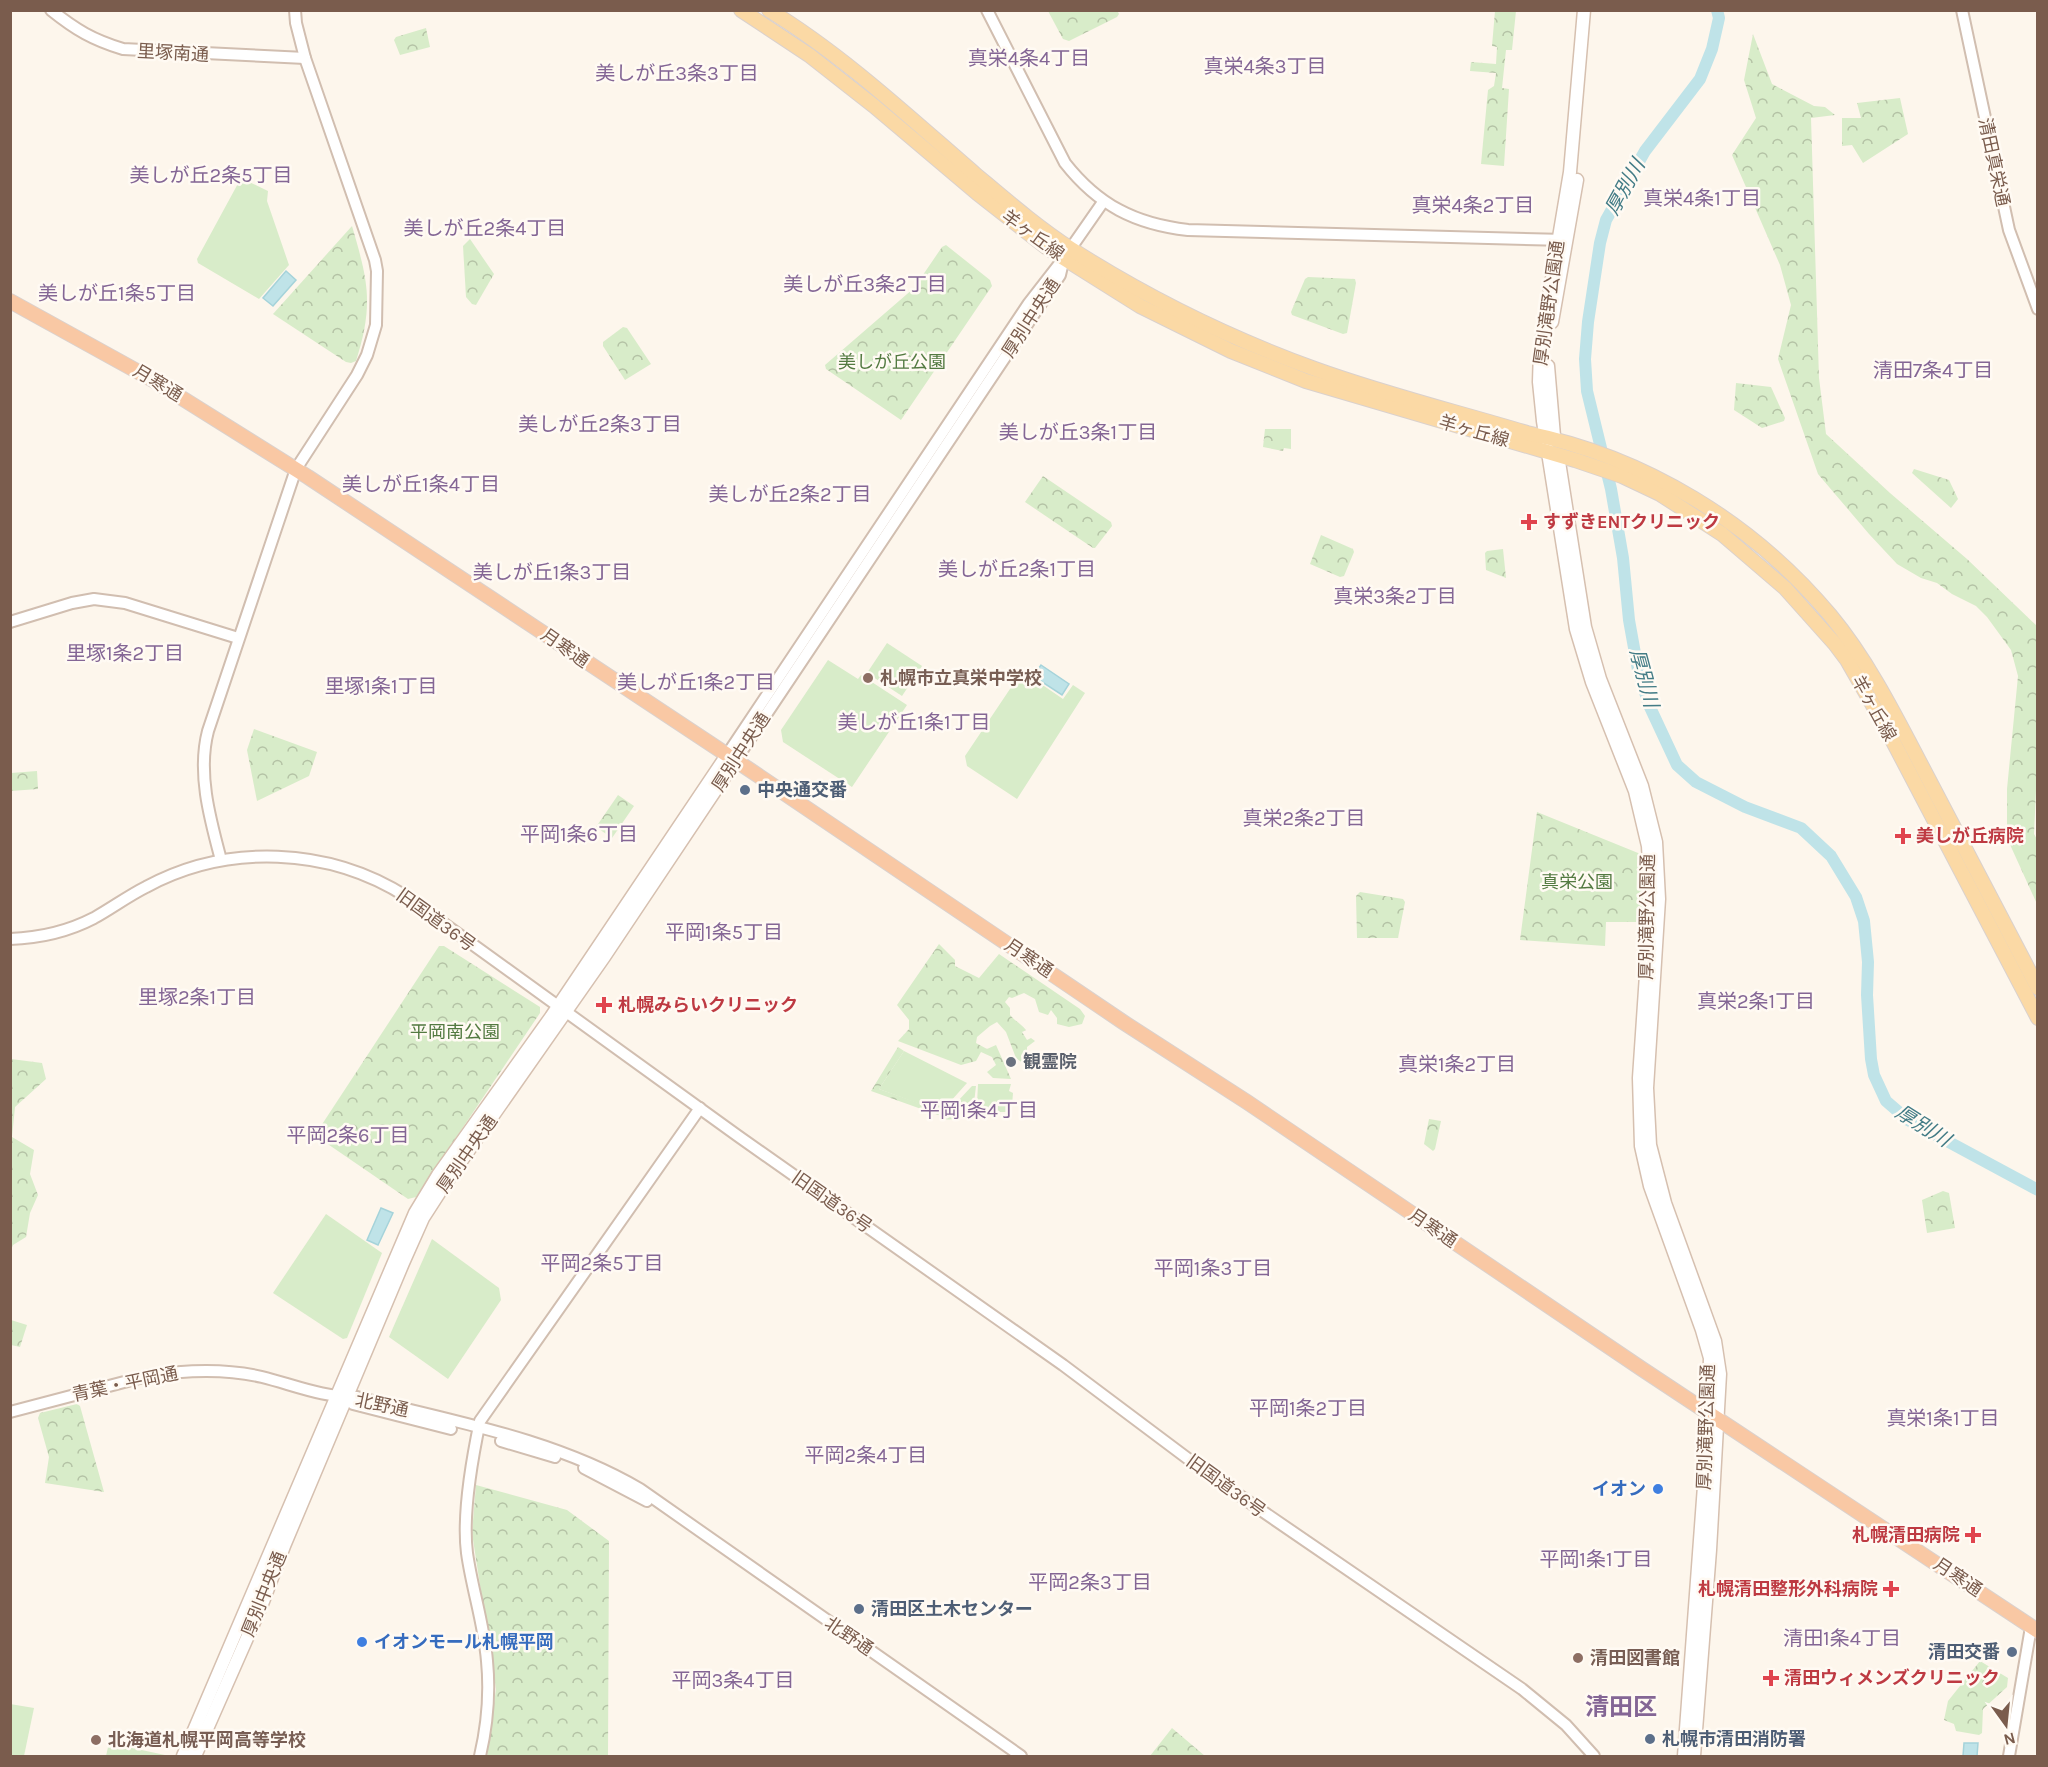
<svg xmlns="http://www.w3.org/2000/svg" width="2048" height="1767" font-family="Karla,'Noto Sans JP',sans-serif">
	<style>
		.forest { fill: url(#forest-crowns) }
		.garden { fill: #d8ecc9 }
		.water { fill: #bfe3e8; stroke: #a5d3da; stroke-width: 1.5 }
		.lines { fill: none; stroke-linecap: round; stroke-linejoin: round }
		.river { stroke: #bfe3e8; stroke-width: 12 }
		.tertiary-casing { stroke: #d1beb0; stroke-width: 14 }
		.secondary-casing { stroke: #d6c0b0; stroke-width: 15 }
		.primary-casing { stroke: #dad1cd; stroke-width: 16 }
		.trunk-casing { stroke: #dad1cd; stroke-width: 16 }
		.tertiary { stroke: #fff; stroke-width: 10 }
		.secondary { stroke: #fff; stroke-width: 12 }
		.primary { stroke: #fbd9a5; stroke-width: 14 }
		.trunk { stroke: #f9c8a4; stroke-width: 14 }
		.health-dot { fill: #e0444e; stroke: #fffaf3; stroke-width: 2 }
		.education-dot { fill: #8d6e63; stroke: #fffaf3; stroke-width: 2 }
		.service-dot { fill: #5c6f8a; stroke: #fffaf3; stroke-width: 2 }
		.worship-dot { fill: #6b7280; stroke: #fffaf3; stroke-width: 2 }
		.shop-dot { fill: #3f7fe0; stroke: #fffaf3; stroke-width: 2 }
		.labels { text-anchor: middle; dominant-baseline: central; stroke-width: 5; stroke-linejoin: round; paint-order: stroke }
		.street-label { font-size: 18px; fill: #7a5c4d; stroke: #fffaf3 }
		.park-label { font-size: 18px; fill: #537a41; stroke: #fffaf3 }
		.health-label { font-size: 18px; font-weight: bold; fill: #be3a42; stroke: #fffaf3; text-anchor: start }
		.education-label { font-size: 18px; font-weight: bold; fill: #785e54; stroke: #fffaf3; text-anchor: start }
		.service-label { font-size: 18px; font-weight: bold; fill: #4e5e75; stroke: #fffaf3; text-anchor: start }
		.worship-label { font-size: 18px; font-weight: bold; fill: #5b616d; stroke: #fffaf3; text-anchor: start }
		.shop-label { font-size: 18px; font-weight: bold; fill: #366cbe; stroke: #fffaf3; text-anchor: end }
		.neighbourhood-label { font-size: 20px; fill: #846695; stroke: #fffaf3 }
		.water-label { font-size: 20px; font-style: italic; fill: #437c86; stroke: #fffaf3 }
		.district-label { font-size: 24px; font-weight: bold; fill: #846695; stroke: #fffaf3 }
	</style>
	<defs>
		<pattern id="forest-crowns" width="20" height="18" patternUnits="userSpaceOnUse" patternTransform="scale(1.5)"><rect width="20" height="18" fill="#d8ecc9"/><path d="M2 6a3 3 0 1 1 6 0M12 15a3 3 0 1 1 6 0" fill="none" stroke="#b4c2a5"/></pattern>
	</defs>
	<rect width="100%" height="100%" fill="#fdf6ec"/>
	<g class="forest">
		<path d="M1117,10L1119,14L1117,17L1069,41L1063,39L1048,11Z"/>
		<path d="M1495,11H1516L1512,50H1506L1502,88L1509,89L1504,166L1481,164L1488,90L1494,86L1496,73L1470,71L1471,62L1496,64L1497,47L1492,46Z"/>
		<path d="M426,28L430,47L400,55L394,40L396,37Z"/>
		<path d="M1753,34L1772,84L1814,106L1825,107L1835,115L1811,118L1819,378L1826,434L1890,493L1967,559L2037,626L2038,748L2034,834L2038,841L2037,904L2007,838V789L2018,676L2011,650L1987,617L1976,606L1952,594L1937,583L1921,578L1897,564L1869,534L1818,474L1778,359L1791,305L1780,265L1732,155L1756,118L1744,80Z"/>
		<path d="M1900,98L1908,134L1863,163L1852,145L1842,146V118H1861L1857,103Z"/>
		<path d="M352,226C368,281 374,304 356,361L351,363L346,362L273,314Z"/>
		<path d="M470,239L494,274L476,305L472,304L466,297L463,246Z"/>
		<path d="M946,245L990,280L992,286L901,420L826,369L825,365L914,288L942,247Z"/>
		<path d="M1308,277L1355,279L1356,283L1347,333L1343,334L1292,315L1291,312L1305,279Z"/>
		<path d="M623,327L627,328L651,364L625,380L603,346V342Z"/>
		<path d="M1736,383L1771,387L1785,418L1784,421L1762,428L1734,410Z"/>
		<path d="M1265,429H1291V449L1284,448L1283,451L1263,447Z"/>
		<path d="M1914,469L1949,480L1958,499L1951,508L1912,473Z"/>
		<path d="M1043,476L1111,522L1112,526L1095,548H1093L1025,502Z"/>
		<path d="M1321,535L1353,549L1354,552L1344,576L1340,577L1310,564Z"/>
		<path d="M1503,549L1506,578L1486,570L1485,553L1487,551Z"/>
		<path d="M254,729L317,752L309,776L257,801L247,750Z"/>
		<path d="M37,771L38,789L11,791V773Z"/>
		<path d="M618,795L634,806L612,838L596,827Z"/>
		<path d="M1537,812L1643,855L1644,922H1606L1605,946L1520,940Z"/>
		<path d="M1360,892L1403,899L1405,902L1398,938H1357L1356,896Z"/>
		<path d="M939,944L955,960V966L979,978L999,954L1080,1009L1085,1016L1082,1024L1069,1027L1057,1024V1018L1051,1010L1048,1015L1039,1012L1035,999L1024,993L1012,998L1009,997L1005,1002L1010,1008V1015C1015,1021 1021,1024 1026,1030L1022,1032L1027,1040L1031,1038L1035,1041L1027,1047V1053L1022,1058L1025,1062L1029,1060L1030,1066L1029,1068L1016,1058L1006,1032L997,1022L990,1026L977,1037L976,1043L987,1049L996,1045L1011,1079L993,1078L987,1072L996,1065L992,1057L981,1052L976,1061L961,1065L898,1041L909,1029V1020L897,1005Z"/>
		<path d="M439,946H444L540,1007V1013L416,1197L408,1199L316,1136L317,1132Z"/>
		<path d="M898,1047L904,1051L879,1089L938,1110L941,1112L938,1115L871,1091Z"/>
		<path d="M11,1059L42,1063L46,1079L15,1107L12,1137L34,1150L30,1174L38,1195L30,1213L26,1237L13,1245L11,1250Z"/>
		<path d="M1429,1119L1441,1121L1435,1149L1433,1151L1424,1144Z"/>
		<path d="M1943,1191L1949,1193L1955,1228L1927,1233L1922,1200Z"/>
		<path d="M11,1320L27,1325L20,1347L11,1345Z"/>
		<path d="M77,1404L80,1406L104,1492L45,1483L49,1457L38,1418L40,1413Z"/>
		<path d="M476,1485L567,1510L609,1541L608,1756H487L496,1689L472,1533Z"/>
		<path d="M1980,1661L2008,1678L2007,1687L1983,1709L1982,1733L1979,1735L1956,1731L1954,1724L1944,1720L1948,1701Z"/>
		<path d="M1172,1728L1205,1756H1150Z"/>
	</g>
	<g class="garden">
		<path d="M241,178L268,191L267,201L289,265L259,299L198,263L197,259Z"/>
		<path d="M887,643L922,666L902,696L867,673Z"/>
		<path d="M828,660L858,679L861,675L907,705L852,787L783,742L781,730Z"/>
		<path d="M1022,671L1063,699L1073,685L1085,693L1017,799L967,766L965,756Z"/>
		<path d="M904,1051L967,1083L941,1112L879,1089Z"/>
		<path d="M978,1084H1011L1009,1091L1013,1093L1011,1118L1008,1117V1112H986V1109H982V1104H977Z"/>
		<path d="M972,1086H976L974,1103H970C967,1115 953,1123 942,1118Z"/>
		<path d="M326,1214L382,1253L347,1338L343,1339L273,1293Z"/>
		<path d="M432,1239L499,1288L501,1300L448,1379L389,1337Z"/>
		<path d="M10,1704L34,1708L24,1756H11Z"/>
		<path d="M109,1743L165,1755V1756H106Z"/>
	</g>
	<g class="water">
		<path d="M286,271L296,280L273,306L263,298Z"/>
		<path d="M1041,665L1069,684L1062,695L1033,676Z"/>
		<path d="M381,1208L393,1213L378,1245L367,1240Z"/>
		<path d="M1964,1743H1978L1977,1756H1963Z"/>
	</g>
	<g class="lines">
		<path class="river" d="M1717,10L1719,18L1712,49L1700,79L1645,151L1606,220L1600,243L1588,322L1585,359L1587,391L1611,489L1623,558L1629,620L1638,670L1649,705L1677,765L1696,782L1745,807L1801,828L1831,856L1856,897L1864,921L1868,962L1867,995L1871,1059L1874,1075L1886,1101L1908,1120L2038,1190"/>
		<defs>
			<g id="tertiary">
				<path d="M51,10C76,30 93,40 123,49L305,58"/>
				<path d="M987,10L1065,163C1098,205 1135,224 1188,230L1566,240"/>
				<path d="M1962,10L2009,230L2038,309"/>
				<path d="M10,622L72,603L94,599L125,603L238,638"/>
				<path d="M727,755L1029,303L1064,258L1103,202"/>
				<path d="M735,761L1060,275L1063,262"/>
				<path d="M221,860C210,819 197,773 208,731L296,469L357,375L367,355L376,325L377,271L375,260L305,58L296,23L295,10"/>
				<path d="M10,939C39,938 69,931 94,918C112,908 128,896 146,887C227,843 329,847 407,897L738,1136L1063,1365L1211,1476L1522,1689L1566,1725L1594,1756"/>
				<path d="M347,1397L353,1404L451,1429"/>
				<path d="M10,1412L147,1376C185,1370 224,1368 262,1377C294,1385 324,1398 357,1397C452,1421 555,1439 640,1489L1021,1756"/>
				<path d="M501,1441L555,1457"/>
				<path d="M584,1468L647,1501"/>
				<path d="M480,1756C487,1726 490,1692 487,1661C484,1624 472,1589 467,1553C462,1514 472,1459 480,1421L700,1108"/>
				<path d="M2009,1756L2031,1627"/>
			</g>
			<g id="secondary">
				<path d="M1584,10L1570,172L1540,350L1539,382L1543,421L1576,629L1592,682L1635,791L1648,846L1651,901L1639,1078L1641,1146L1650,1186L1702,1330L1710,1358L1708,1432L1684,1756"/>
				<path d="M1552,322L1577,180"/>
				<path d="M1548,366L1554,436"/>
				<path d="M1559,462L1585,627L1600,679L1642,786L1656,842L1659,899L1647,1088L1650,1145L1665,1203L1715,1341L1720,1374L1710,1550L1694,1756"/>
				<path d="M183,1756L415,1213L438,1175L551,1017L727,755"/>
				<path d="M195,1756L262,1604L284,1546L403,1263L423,1218L443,1187L604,957L735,761"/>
			</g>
			<g id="primary">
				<path d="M741,10L809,55L874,106L977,193L1046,247L1140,306L1231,351L1306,381L1575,460L1622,476L1660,494L1722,534L1785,588L1835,644L1847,660L1886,728L2038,1018"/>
				<path d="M769,10C844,56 909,117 975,174C1006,200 1037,227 1071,249C1148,298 1229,338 1315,369C1384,394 1457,412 1527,433C1645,457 1753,523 1830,615C1870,663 1899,723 1928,778C1964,848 2001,918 2038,988"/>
			</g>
			<path id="trunk" d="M10,301L153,380L308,477L750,770L1123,1022L1247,1102L1642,1369L2038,1631"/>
		</defs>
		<use href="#tertiary" class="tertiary-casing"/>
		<use href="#secondary" class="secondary-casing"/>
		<use href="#primary" class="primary-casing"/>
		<use href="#trunk" class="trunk-casing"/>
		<use href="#tertiary" class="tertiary"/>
		<use href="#secondary" class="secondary"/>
		<use href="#primary" class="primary"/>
		<use href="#trunk" class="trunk"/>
	</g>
	<g class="health-dot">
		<path d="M1526 513h6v6h6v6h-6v6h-6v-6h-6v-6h6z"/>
		<path d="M1900 827h6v6h6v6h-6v6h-6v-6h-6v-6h6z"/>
		<path d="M601 996h6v6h6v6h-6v6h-6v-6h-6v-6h6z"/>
		<path d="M1970 1526h6v6h6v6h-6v6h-6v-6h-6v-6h6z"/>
		<path d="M1888 1580h6v6h6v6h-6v6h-6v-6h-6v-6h6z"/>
		<path d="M1768 1669h6v6h6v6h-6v6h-6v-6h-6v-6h6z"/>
	</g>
	<g class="education-dot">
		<circle cx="868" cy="678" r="6"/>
		<circle cx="1578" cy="1658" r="6"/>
		<circle cx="96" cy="1740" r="6"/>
	</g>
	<g class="service-dot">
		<circle cx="745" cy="790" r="6"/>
		<circle cx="859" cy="1609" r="6"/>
		<circle cx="2012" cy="1652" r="6"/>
		<circle cx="1650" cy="1739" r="6"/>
	</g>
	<circle class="worship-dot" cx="1011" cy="1062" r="6"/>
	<g class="shop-dot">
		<circle cx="1658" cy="1489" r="6"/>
		<circle cx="362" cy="1642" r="6"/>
	</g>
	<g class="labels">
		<g class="street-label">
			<text transform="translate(173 53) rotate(3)">里塚南通</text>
			<text transform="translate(1994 162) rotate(78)">清田真栄通</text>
			<text transform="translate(1033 235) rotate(36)">羊ヶ丘線</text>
			<text transform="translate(1549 303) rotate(-82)">厚別滝野公園通</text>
			<text transform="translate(1031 318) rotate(-57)">厚別中央通</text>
			<text transform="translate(158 383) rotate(31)">月寒通</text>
			<text transform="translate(1474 431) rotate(16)">羊ヶ丘線</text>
			<text transform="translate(565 648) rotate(35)">月寒通</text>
			<text transform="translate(1874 708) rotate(61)">羊ヶ丘線</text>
			<text transform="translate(741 752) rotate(-57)">厚別中央通</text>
			<text transform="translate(1647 917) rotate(-89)">厚別滝野公園通</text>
			<text transform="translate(436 920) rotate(36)">旧国道36号</text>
			<text transform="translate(1029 958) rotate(34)">月寒通</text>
			<text transform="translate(467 1154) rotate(-55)">厚別中央通</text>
			<text transform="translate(832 1202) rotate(35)">旧国道36号</text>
			<text transform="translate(1433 1228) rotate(34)">月寒通</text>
			<text transform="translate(125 1384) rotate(-12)">青葉・平岡通</text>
			<text transform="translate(382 1405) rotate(12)">北野通</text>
			<text transform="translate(1706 1427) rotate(-88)">厚別滝野公園通</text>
			<text transform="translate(1226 1486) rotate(36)">旧国道36号</text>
			<text transform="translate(1958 1577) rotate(34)">月寒通</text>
			<text transform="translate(264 1594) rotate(-68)">厚別中央通</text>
			<text transform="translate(849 1636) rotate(34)">北野通</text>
		</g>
		<g class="park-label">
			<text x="892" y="362">美しが丘公園</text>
			<text x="1577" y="882">真栄公園</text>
			<text x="455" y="1032">平岡南公園</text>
		</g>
		<g class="health-label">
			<text x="1543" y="522">すずきENTクリニック</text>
			<text x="1916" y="836">美しが丘病院</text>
			<text x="618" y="1005">札幌みらいクリニック</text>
			<text x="1960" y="1535" text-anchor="end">札幌清田病院</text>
			<text x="1878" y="1589" text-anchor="end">札幌清田整形外科病院</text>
			<text x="1784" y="1678">清田ウィメンズクリニック</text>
		</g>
		<g class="education-label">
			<text x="880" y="678">札幌市立真栄中学校</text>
			<text x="1590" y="1658">清田図書館</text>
			<text x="108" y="1740">北海道札幌平岡高等学校</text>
		</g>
		<g class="service-label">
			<text x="757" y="790">中央通交番</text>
			<text x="871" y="1609">清田区土木センター</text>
			<text x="2000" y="1652" text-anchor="end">清田交番</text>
			<text x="1662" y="1739">札幌市清田消防署</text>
		</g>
		<g class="worship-label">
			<text x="1023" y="1062">観霊院</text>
		</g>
		<g class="shop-label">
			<text x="1646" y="1489">イオン</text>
			<text x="374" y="1642" text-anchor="start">イオンモール札幌平岡</text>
		</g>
		<g class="neighbourhood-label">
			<text x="1029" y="58">真栄4条4丁目</text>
			<text x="1265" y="66">真栄4条3丁目</text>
			<text x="677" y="73">美しが丘3条3丁目</text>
			<text x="211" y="175">美しが丘2条5丁目</text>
			<text x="1702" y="198">真栄4条1丁目</text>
			<text x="1473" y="205">真栄4条2丁目</text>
			<text x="485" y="228">美しが丘2条4丁目</text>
			<text x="865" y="284">美しが丘3条2丁目</text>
			<text x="117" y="293">美しが丘1条5丁目</text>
			<text x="1933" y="370">清田7条4丁目</text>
			<text x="600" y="424">美しが丘2条3丁目</text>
			<text x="1078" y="432">美しが丘3条1丁目</text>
			<text x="421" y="484">美しが丘1条4丁目</text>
			<text x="790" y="494">美しが丘2条2丁目</text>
			<text x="1017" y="569">美しが丘2条1丁目</text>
			<text x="552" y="572">美しが丘1条3丁目</text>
			<text x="1395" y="596">真栄3条2丁目</text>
			<text x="125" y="653">里塚1条2丁目</text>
			<text x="696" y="682">美しが丘1条2丁目</text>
			<text x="381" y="686">里塚1条1丁目</text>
			<text x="914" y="722">美しが丘1条1丁目</text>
			<text x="1304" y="818">真栄2条2丁目</text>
			<text x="579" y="834">平岡1条6丁目</text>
			<text x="724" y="932">平岡1条5丁目</text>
			<text x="197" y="997">里塚2条1丁目</text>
			<text x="1756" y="1001">真栄2条1丁目</text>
			<text x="1457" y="1064">真栄1条2丁目</text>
			<text x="979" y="1110">平岡1条4丁目</text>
			<text x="348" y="1135">平岡2条6丁目</text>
			<text x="602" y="1263">平岡2条5丁目</text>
			<text x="1213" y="1268">平岡1条3丁目</text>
			<text x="1308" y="1408">平岡1条2丁目</text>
			<text x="1943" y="1418">真栄1条1丁目</text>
			<text x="866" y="1455">平岡2条4丁目</text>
			<text x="1596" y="1559">平岡1条1丁目</text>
			<text x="1090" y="1582">平岡2条3丁目</text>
			<text x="1842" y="1638">清田1条4丁目</text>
			<text x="733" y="1680">平岡3条4丁目</text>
		</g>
		<g class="water-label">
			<text transform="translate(1625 187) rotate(-61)">厚別川</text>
			<text transform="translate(1644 678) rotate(75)">厚別川</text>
			<text transform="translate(1923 1126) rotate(32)">厚別川</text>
		</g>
		<g class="district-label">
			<text x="1621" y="1707">清田区</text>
		</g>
	</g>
	<rect width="2048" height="1767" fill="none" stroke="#7a5c4d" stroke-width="24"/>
	<g transform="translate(2006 1725) rotate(165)" stroke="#fffaf3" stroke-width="4.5" paint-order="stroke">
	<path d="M0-4.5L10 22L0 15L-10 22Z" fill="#7a5c4d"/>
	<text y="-9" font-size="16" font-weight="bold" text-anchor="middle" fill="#7a5c4d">N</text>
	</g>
</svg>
